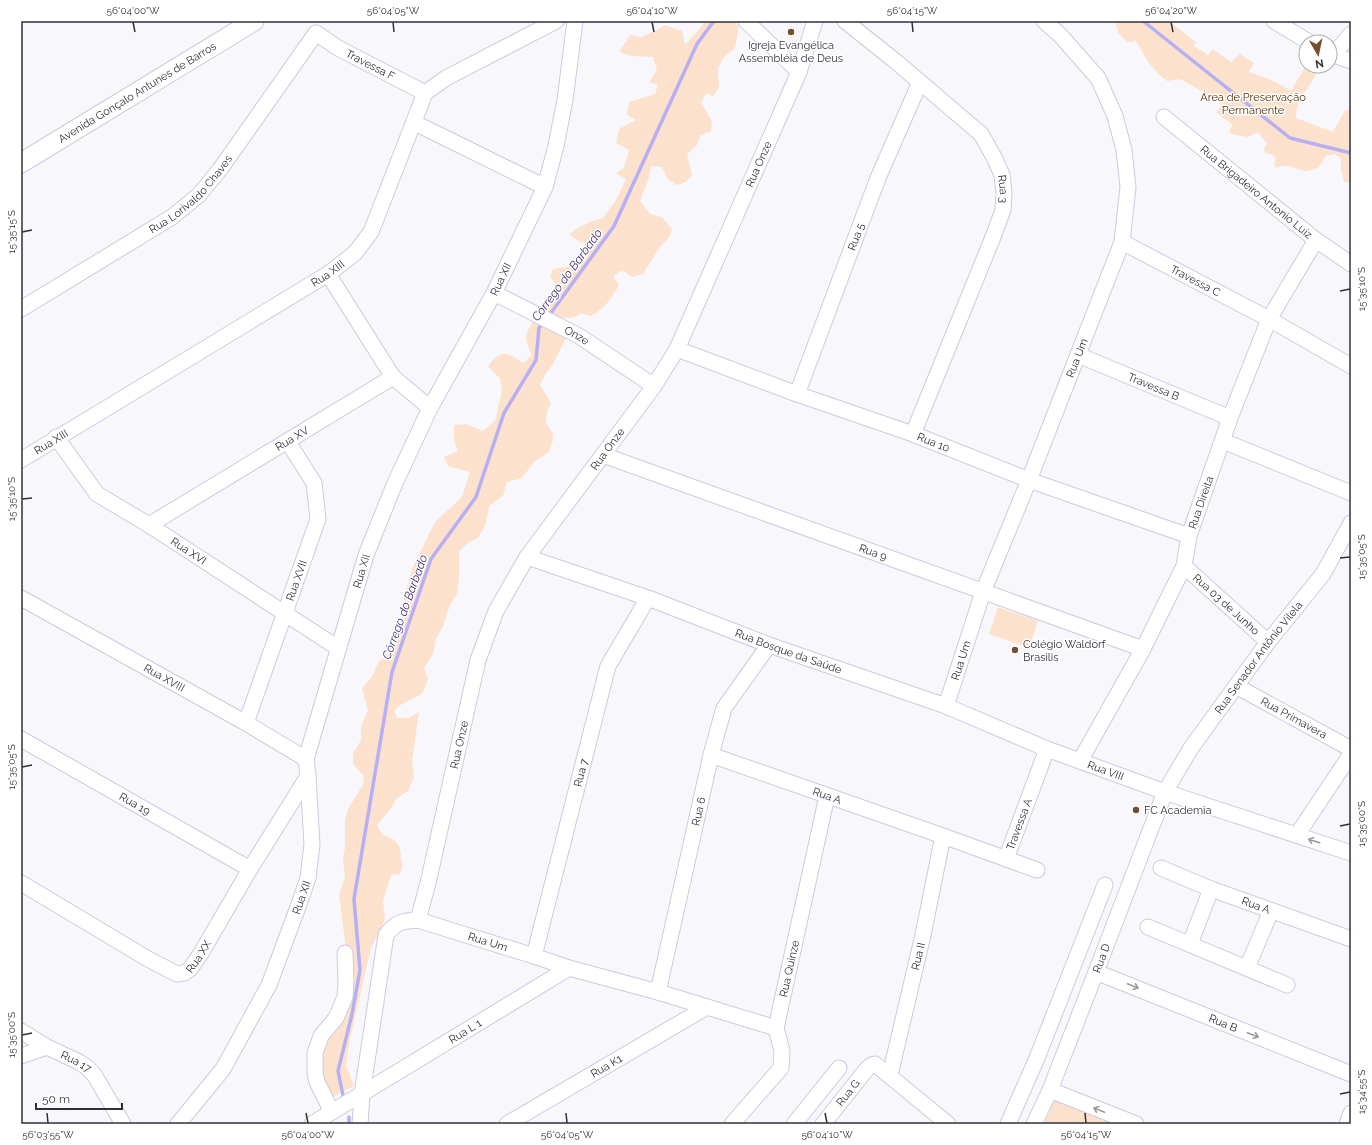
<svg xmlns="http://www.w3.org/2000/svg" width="1372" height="1145" font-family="Raleway,sans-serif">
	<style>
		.green { fill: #fce2cc }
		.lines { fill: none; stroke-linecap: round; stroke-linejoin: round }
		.stream { stroke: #b7aff4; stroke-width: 3.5 }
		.minor-casing { stroke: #cccae2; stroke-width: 17 }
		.major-casing { stroke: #cccae2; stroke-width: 21 }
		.minor { stroke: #fff; stroke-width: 15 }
		.major { stroke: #fff; stroke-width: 19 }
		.oneway { stroke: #98989c }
		.ticks { fill: none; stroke: #313039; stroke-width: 1.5 }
		.poi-dot { fill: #744f2b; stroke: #fff; stroke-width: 1.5 }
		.labels { text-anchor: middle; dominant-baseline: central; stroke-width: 3; stroke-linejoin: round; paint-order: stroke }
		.poi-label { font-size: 11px; fill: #313039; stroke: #fff; text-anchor: start }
		.street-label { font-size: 11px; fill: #313039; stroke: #fff }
		.park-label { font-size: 11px; fill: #552f03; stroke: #fff }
		.water-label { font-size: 12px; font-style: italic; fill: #402e7c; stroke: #fff }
		.neatline { fill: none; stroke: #313039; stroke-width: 1.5 }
		.ticks-label { font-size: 10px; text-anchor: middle; fill: #313039 }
	</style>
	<rect width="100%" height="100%" fill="#f8f7fc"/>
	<g class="green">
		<path d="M704,21H734L739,26L735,48L723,58L718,69L719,87L713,96L707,93L701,102L712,122L711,131L700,136L697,145L687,154L692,175L686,182L677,185L668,180L662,167L651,166C650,179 644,189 640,201L650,214L662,217L672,229L669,238L659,248L643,274L632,277L622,270L613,276L619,285C611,299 605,309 590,316L581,313C570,323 556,316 545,311L554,296L557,286L550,276L553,269L567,267L581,257L585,243L578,241L569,234C580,226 590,221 603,218L616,200L626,179L616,173L624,168L629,150L616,143L619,129L636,120L627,115L629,102L655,94L658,85L649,82L657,70L653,57L632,56L619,52L630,35L641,37L655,31L665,25L682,31L685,45L701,27Z"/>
		<path d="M1113,21H1169L1196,42L1194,46L1208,55L1213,49L1231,62L1240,54L1254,63L1249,72C1264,77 1278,82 1291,91L1306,65L1318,66C1315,86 1296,94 1296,118L1333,132L1345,110L1351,111V183L1344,182L1341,169V159L1335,154L1326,156L1318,168C1314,169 1309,171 1305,171C1296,170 1285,162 1277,168L1274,164L1276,158L1271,154L1265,153L1264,149L1267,144L1258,132L1248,137L1231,134L1229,130L1233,125L1217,113L1221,105V102L1180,79L1167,81C1151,70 1144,55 1135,39L1132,43L1126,41L1118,33L1117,27Z"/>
		<path d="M534,320L567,336L553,364L545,375L540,385L551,403L547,411L546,422L553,434V440L549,452L534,462L522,478L507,482L503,496L489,506L486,524L478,538L469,542L459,551V578L457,594L450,605L443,626L436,639L433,654L424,668L428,679L423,692L420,695L402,704L394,710L397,718H408L419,712L412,761L414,777L408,791L397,798L389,811L377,825L383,835C405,843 398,849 403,867L400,874L391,875L383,901L385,919L382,927L371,948L349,1044L346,1065L354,1086L333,1097L321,1079L322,1062L327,1039L341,1018L346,950L339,894L345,877L343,860L345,847V820L348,809L364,783L363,775L353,764V754L361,740V727L368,710L362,688L371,678L379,661L389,653L400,632L408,610L404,598L412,569L435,522L462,497L470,472L448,466L444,457L458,451L454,440V425L466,424L483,431L495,421L502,390L500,379L488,366C501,349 508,352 523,363L532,355C524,338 524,336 534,320Z"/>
		<path d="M998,607L1038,621L1029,648L989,634Z"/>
		<path d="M1056,1096L1123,1124H1044Z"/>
	</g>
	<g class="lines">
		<g class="stream">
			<path d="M1143,21L1290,138L1351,153"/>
			<path d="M548,317L614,226L697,44L714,21"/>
			<path d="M344,1100L338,1071L352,1014L360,970L354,899L392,672L431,559L476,497L504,413L536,360L539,328L544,322"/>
			<path d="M349,1124V1117"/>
		</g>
		<defs>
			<g id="minor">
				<path d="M746,21L799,72"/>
				<path id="s1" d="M845,21L894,60L981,134L994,157L1002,175L1004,192L1003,210L993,237L913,434"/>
				<path d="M1274,21L1309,42"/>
				<path id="s2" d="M316,33L338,48L425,93"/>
				<path d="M1330,54L1351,61"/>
				<path d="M1332,56L1351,34"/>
				<path id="s3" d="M1164,117L1316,240L1351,264"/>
				<path d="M415,123L545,187"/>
				<path id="s4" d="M1122,242L1269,319L1351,366"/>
				<path d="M328,274L393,377"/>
				<path id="s5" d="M494,293L579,336L654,386"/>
				<path id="s6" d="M21,309L172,217L199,195L221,168L316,33"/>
				<path id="s7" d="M677,349L797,394L913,434L1029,480L1189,536"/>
				<path id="s8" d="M1078,355L1230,418"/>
				<path id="s9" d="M797,394L878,178L920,82"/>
				<path id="s10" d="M56,437L97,494L149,525L338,648"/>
				<path d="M1223,441L1351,493"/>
				<path id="s11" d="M603,455L1143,649"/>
				<path id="s12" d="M21,460L328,274L355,253L371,232L425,93L446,78L556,21"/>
				<path id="s13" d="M149,525L393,377L430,408"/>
				<path id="s14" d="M527,557L648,598L769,645L946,706L1047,749L1165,792L1351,853"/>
				<path id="s15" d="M1184,566L1268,642"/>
				<path id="s16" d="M21,598L246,723L306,759"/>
				<path id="s17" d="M1236,686L1351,749"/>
				<path id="s18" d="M946,706L983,592L1029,480L1122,242L1128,187L1124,150L1115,116L1098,78L1060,35L1044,21"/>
				<path id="s19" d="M246,723L318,519L314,483L288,442"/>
				<path id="s20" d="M21,739L250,869"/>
				<path id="s21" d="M711,755L943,836L1037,870"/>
				<path id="s22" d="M1080,761L1143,649L1184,566L1189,536L1230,418L1269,319L1316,240"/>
				<path d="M1297,835L1351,754"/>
				<path id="s23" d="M1006,859L1047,749"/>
				<path id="s24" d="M1161,868L1211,889L1351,939"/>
				<path id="s25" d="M21,883L148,959L177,974L184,973L190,969L200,955L250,869L308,776"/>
				<path id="s26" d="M418,920L428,883L478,660L496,611L527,557L654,386L677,349L799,72L815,21"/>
				<path d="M1148,927L1287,985"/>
				<path d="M1190,944L1211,889"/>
				<path id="s27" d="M534,956L608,666L648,598"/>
				<path d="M1247,968L1271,911"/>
				<path id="s28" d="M1096,972L1351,1074"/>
				<path id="s29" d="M658,992L711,755L724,708L769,645"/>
				<path id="s30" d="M21,1031L47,1047L79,1062L88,1068L95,1076L123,1124"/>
				<path d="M21,1056L47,1047"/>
				<path id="s31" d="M890,1075L923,935L943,836"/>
				<path d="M1050,1090L1136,1124"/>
				<path d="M332,1112L317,1082L315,1072V1053L321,1036L336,1018L345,997L346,983L345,953"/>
				<path id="s32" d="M178,1124L223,1069L269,985L298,907L308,878L312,844L308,776L306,759L366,555L395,483L430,408L494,293L545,187L556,146L565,100L575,21"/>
				<path id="s33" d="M312,1124L569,968"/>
				<path id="s34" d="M360,1124L362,1094L386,935C396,922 402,921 418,920L534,956L569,968L658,992L776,1028"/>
				<path id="s35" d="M507,1124L707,1007"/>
				<path id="s36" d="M732,1124L781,1068L782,1051L776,1028L827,796"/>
				<path d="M794,1124L839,1068"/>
				<path id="s37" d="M823,1124L866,1070L870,1066L875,1064L948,1124"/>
				<path d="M1008,1124L1037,1058L1105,885"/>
				<path id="s38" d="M1034,1124L1050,1090L1096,972L1165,792L1191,748L1268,642L1323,574L1351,523"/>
				<path d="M1347,1124L1351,1113"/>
			</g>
			<g id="major">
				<path id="s39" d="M21,163L254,21"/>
			</g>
		</defs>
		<use href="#minor" class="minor-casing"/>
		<use href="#major" class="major-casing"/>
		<use href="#minor" class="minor"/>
		<use href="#major" class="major"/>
	</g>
	<defs><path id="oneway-shaft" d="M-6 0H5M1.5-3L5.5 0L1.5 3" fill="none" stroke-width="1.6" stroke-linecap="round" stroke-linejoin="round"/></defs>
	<g class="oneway">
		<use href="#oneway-shaft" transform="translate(1314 841) rotate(-162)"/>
		<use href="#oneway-shaft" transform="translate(1133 986) rotate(22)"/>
		<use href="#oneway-shaft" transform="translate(1253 1035) rotate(22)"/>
		<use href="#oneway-shaft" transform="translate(1099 1110) rotate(-158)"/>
	</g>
	<path class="ticks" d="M133,22L135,32M393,22L394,32M652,22L654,32M912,22L913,32M1171,22L1173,32M22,232L32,230M1340,291L1350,289M22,499L32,498M1340,558L1350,557M22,767L32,765M1340,826L1350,824M22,1035L32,1033M1340,1094L1350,1092M47,1113L48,1123M306,1113L308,1123M566,1113L567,1123M825,1113L827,1123M1085,1113L1086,1123"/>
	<g class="poi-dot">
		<circle cx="791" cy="32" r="4"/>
		<circle cx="1015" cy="650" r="4"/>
		<circle cx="1136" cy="810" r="4"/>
	</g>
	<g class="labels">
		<g class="poi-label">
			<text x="791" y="45" text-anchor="middle">Igreja Evangélica<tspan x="791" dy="13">Assembléia de Deus</tspan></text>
			<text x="1023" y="644">Colégio Waldorf<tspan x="1023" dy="13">Brasilis</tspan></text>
			<text x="1144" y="810">FC Academia</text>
		</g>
		<g class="street-label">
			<text stroke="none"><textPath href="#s2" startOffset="63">Travessa F</textPath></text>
			<text stroke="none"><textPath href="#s39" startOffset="136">Avenida Gonçalo Antunes de Barros</textPath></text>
			<text stroke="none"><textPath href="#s26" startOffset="840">Rua Onze</textPath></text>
			<text stroke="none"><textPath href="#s1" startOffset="237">Rua 3</textPath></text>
			<text stroke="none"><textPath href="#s3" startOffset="119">Rua Brigadeiro Antonio Luiz</textPath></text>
			<text stroke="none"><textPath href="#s6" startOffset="206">Rua Lorivaldo Chaves</textPath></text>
			<text stroke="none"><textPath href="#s9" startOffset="168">Rua 5</textPath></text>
			<text stroke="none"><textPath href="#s12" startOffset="359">Rua XIII</textPath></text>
			<text stroke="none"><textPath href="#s32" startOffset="920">Rua XII</textPath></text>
			<text stroke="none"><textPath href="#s4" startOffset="83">Travessa C</textPath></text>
			<text stroke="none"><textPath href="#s5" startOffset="93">Onze</textPath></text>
			<text stroke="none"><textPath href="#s18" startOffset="372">Rua Um</textPath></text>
			<text stroke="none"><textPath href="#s8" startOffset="82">Travessa B</textPath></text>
			<text stroke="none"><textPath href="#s13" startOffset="167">Rua XV</textPath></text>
			<text stroke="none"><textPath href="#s12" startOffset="35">Rua XIII</textPath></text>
			<text stroke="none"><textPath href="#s7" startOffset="273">Rua 10</textPath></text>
			<text stroke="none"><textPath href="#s26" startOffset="516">Rua Onze</textPath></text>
			<text stroke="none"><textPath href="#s22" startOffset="287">Rua Direita</textPath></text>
			<text stroke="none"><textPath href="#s10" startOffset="178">Rua XVI</textPath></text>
			<text stroke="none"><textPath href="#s11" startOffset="287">Rua 9</textPath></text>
			<text stroke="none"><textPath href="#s32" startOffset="596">Rua XII</textPath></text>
			<text stroke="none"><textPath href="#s19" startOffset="151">Rua XVII</textPath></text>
			<text stroke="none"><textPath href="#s15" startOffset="57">Rua 03 de Junho</textPath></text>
			<text stroke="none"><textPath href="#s14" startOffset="278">Rua Bosque da Saúde</textPath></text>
			<text stroke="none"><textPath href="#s38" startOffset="521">Rua Senador Antônio Vilela</textPath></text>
			<text stroke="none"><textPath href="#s18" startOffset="48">Rua Um</textPath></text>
			<text stroke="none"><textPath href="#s16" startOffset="164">Rua XVIII</textPath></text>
			<text stroke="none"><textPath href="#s17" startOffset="66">Rua Primavera</textPath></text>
			<text stroke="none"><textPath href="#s26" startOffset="180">Rua Onze</textPath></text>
			<text stroke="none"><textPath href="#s14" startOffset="617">Rua VIII</textPath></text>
			<text stroke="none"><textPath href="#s27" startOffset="189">Rua 7</textPath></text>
			<text stroke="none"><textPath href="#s21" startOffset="123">Rua A</textPath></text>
			<text stroke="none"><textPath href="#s20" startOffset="131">Rua 19</textPath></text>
			<text stroke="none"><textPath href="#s29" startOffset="185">Rua 6</textPath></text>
			<text stroke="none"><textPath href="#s23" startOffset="37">Travessa A</textPath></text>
			<text stroke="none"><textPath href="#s32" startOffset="260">Rua XII</textPath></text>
			<text stroke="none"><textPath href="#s24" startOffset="102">Rua A</textPath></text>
			<text stroke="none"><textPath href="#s34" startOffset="301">Rua Um</textPath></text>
			<text stroke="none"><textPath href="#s25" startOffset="210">Rua XX</textPath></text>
			<text stroke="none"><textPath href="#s31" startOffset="122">Rua II</textPath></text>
			<text stroke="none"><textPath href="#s38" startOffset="179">Rua D</textPath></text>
			<text stroke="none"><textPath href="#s36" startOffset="176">Rua Quinze</textPath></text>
			<text stroke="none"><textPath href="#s28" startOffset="137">Rua B</textPath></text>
			<text stroke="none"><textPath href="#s33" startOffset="179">Rua L 1</textPath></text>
			<text stroke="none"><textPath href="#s30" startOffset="63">Rua 17</textPath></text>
			<text stroke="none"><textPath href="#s35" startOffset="115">Rua K1</textPath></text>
			<text stroke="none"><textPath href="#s37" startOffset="40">Rua G</textPath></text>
		</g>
		<g class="park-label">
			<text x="1253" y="97">Área de Preservação<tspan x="1253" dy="13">Permanente</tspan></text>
		</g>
		<g class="water-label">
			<text transform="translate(567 275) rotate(-54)">Córrego do Barbado</text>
			<text transform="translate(405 607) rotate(-70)">Córrego do Barbado</text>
		</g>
	</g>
	<rect width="1372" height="1145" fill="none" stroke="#ffffff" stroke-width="44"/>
	<g transform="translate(1318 54) rotate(171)"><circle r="19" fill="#ffffff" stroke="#adacb0"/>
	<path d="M0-3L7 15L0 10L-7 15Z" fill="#744f2b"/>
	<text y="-6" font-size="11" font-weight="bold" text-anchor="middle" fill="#313039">N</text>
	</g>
	<path d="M36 1103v6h86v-6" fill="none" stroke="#313039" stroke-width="2"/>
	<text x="42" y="1103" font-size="12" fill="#313039" stroke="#ffffff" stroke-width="3" paint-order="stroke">50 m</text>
	<rect x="22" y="22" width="1328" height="1101" class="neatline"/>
	<g class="ticks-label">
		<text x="133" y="14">56°04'00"W</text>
		<text x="393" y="14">56°04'05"W</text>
		<text x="652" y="14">56°04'10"W</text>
		<text x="912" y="14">56°04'15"W</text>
		<text x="1171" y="14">56°04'20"W</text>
		<text transform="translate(11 232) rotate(-90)" y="4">15°35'15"S</text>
		<text transform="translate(1361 289) rotate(-90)" y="4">15°35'10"S</text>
		<text transform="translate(11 499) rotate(-90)" y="4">15°35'10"S</text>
		<text transform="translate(1361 557) rotate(-90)" y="4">15°35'05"S</text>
		<text transform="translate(11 767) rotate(-90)" y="4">15°35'05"S</text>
		<text transform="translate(1361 824) rotate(-90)" y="4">15°35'00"S</text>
		<text transform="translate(11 1035) rotate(-90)" y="4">15°35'00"S</text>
		<text transform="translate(1361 1092) rotate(-90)" y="4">15°34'55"S</text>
		<text x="48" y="1138">56°03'55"W</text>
		<text x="308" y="1138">56°04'00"W</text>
		<text x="567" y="1138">56°04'05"W</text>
		<text x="827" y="1138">56°04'10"W</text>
		<text x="1086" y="1138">56°04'15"W</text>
	</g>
</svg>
